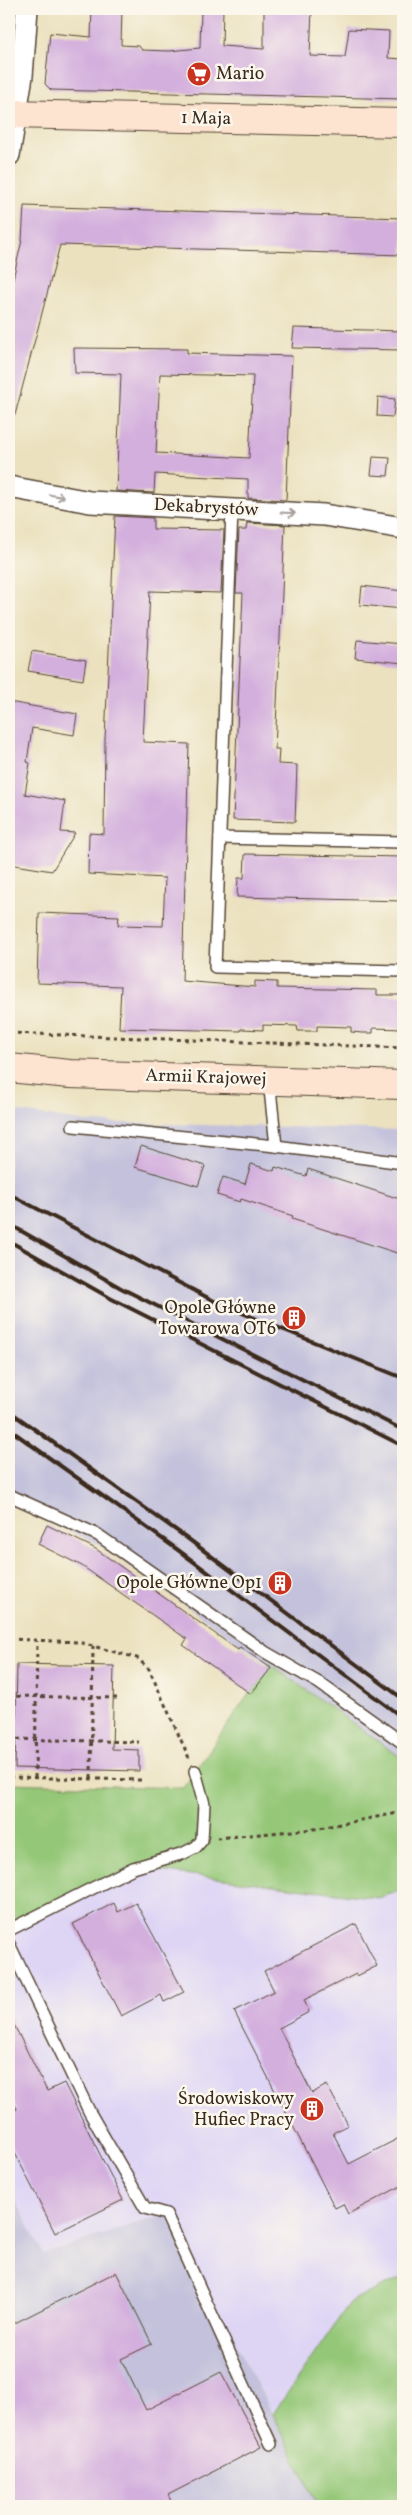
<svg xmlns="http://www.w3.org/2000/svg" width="412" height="2515" font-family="Vollkorn,serif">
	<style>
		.built { fill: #ded5f5 }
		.industrial { fill: #c3c1db }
		.green { fill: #94c777; stroke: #68784a }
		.building { fill: #d3afdd; fill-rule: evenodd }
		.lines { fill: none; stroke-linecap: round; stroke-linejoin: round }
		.lane-casing { stroke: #554536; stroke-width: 14 }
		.street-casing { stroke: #554536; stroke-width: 24 }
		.secondary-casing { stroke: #554536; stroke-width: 30 }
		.path { stroke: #554536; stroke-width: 3; stroke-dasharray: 4 4; stroke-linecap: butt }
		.lane { stroke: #fff; stroke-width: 11 }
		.street { stroke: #fff; stroke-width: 21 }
		.secondary { stroke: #fde4d1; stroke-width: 28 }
		.rail { stroke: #3b2a1e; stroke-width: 4 }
		.oneway { stroke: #a79f9a }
		.labels { text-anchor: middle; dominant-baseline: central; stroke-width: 5; stroke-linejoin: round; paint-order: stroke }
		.poi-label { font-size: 18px; fill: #3b2a1e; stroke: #fbf7ec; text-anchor: end }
		.street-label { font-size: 18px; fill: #3b2a1e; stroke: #fbf7ec }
	</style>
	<rect width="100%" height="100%" fill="#fbf7ec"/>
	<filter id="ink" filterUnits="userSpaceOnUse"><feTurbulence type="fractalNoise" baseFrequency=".02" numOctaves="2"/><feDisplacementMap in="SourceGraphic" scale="10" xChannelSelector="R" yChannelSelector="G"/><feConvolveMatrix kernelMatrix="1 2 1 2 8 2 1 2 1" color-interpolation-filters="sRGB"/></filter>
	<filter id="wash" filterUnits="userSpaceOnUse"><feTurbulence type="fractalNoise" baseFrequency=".0096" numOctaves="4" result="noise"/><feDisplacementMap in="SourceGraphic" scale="20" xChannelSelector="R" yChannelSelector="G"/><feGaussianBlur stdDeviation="1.12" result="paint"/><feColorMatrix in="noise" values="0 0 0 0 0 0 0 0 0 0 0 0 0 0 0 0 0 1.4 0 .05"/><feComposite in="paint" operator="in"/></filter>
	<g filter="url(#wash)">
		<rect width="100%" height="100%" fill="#ebe1be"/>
		<path class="built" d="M133,1868L377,1898L403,1890V2277L351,2301L273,2414L166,2214L43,2254L9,2187V1930Z"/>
		<g class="industrial">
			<path d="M9,1110L87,1122L403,1130V1759L98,1544L9,1504Z"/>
			<path d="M9,2187L43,2254L166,2214L273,2414L318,2506H9Z"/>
		</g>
		<g class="green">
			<path d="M270,1664L403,1759V1890L378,1898L134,1868L9,1930V1783L183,1788Z"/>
			<path d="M403,2277V2506H318L273,2414L351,2301Z"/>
		</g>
		<g id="blocks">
			<g class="building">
				<path d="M92,9H122L121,45L139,46L142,50L169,51L200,48L201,9H223L222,46L264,49V9H312L310,56L345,57L349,29L389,31L388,58L403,59V99L51,90L45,84L50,33L91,37Z"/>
				<path d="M24,206L403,218V255L60,245L15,415L9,414V296L22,240Z"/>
				<path d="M294,328L403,331V350L292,348Z"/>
				<path d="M74,348L187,349V353L292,356L286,500L248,498V479L155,474L154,493L116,491L121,374L75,373ZM160,374L253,376L249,458L156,453Z"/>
				<path d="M378,397L395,399L393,417L377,416Z"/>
				<path d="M373,457L390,458L388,476L371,475Z"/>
				<path d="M115,516L153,518V529L224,530L221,593L150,591L143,742L189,744L182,981L255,987V981L277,982V988L377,990V995H403V1029L373,1028V1033H363L351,1032V1027L317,1026V1031H298L297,1026L263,1025V1030L241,1029V1031L119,1028L121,986L37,983L39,913L119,916L118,925L163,926L165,878L88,874L89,833L104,834L105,740Z"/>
				<path d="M247,523L285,525L275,749H279L278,764L297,765L295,822L233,820L243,593H236L239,530H246Z"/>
				<path d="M362,586L403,591V609L360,605Z"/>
				<path d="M357,640L403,644V663L355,658Z"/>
				<path d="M32,651L86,660L83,680L28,671Z"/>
				<path d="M9,702L77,714L74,735L32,728L27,762L30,763L25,794L65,801L61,832L75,833L52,871L9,864Z"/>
				<path d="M245,854L403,857V901L237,897L238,878H244Z"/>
				<path d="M141,1146L205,1166L198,1186L135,1167Z"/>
				<path d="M251,1164L274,1171L275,1167L306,1176L308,1169L403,1200V1255L292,1219L293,1216L241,1199L240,1202L217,1195L223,1177L245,1184Z"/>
				<path d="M47,1525L96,1549L238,1650L240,1647L271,1668L251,1694L183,1645L187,1639L82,1566L38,1544Z"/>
				<path d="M17,1664L114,1666L112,1749L139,1750V1771L15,1768Z"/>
				<path d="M114,1903L118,1912L136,1903L184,1992L164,2002L161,1995L121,2016L73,1924Z"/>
				<path d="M356,1924L377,1966L357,1976L356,1974L304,2000L309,2012L279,2028L312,2093L327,2085L348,2125L333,2133L349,2164L403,2136V2185L348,2214L343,2204L335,2208L234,2011L274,1991L264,1971Z"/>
				<path d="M9,2015L47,2091L64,2083L123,2200L55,2233L9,2141V2114L17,2109L9,2093Z"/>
				<path d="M116,2272L152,2344L121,2359L146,2410L221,2372L261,2447L168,2495L171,2501L161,2506H9V2326Z"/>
			</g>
		</g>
	</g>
	<g filter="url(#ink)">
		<use href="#blocks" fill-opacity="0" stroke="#554536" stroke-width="1"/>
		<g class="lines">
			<defs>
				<g id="lane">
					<path d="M232,510L215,967L403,971"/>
					<path d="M220,838L403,842"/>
					<path d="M73,1126L276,1146L269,1080"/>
					<path d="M276,1146L403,1163"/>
					<path d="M9,1495L98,1535L265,1652L319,1683L403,1743"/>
					<path d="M9,1930L133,1868L184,1853L196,1847L202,1840L204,1804L195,1771"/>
					<path d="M9,1944L90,2113L145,2208L166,2214L271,2444"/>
				</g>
				<g id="street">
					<path d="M9,155L22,76L27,9"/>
					<path d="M9,487L90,502L324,515L403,528"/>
				</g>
				<g id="secondary">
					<path d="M9,114L403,123"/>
					<path d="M9,1068L70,1074L403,1085"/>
				</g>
			</defs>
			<use href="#lane" class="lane-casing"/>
			<use href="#street" class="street-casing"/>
			<use href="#secondary" class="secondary-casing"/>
			<g class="path">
				<path d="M9,1033L403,1048"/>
				<path d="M9,1639L78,1642L137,1658L149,1669L189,1758"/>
				<path d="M9,1696L117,1698"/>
				<path d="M9,1739L139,1742"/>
				<path d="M9,1777L141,1780"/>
				<path d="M35,1778L37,1641"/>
				<path d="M91,1778L93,1646"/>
				<path d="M217,1838L314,1829L403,1812"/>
			</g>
			<use href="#lane" class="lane"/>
			<use href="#street" class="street"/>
			<use href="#secondary" class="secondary"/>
			<g class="rail">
				<path d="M9,1194L220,1304L403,1378"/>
				<path d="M9,1224L121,1288L403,1430"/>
				<path d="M9,1241L110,1298L403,1446"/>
				<path d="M9,1411L187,1538L403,1699"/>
				<path d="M9,1429L178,1550L403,1718"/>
			</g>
		</g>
		<defs><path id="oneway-shaft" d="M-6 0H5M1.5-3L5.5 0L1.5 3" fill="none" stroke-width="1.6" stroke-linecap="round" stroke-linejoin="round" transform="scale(1.25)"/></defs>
		<g class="oneway">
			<use href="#oneway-shaft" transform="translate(57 496) rotate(10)"/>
			<use href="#oneway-shaft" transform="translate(288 513) rotate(3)"/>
		</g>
	</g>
	<defs>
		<symbol id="supermarket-disc" viewBox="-11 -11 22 22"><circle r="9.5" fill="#c8321e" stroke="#fbf7ec"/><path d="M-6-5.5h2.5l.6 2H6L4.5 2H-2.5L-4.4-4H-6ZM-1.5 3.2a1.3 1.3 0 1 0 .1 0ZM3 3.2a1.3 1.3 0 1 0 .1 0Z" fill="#fff"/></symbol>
		<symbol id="building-disc" viewBox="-11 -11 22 22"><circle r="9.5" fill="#c8321e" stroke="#fbf7ec"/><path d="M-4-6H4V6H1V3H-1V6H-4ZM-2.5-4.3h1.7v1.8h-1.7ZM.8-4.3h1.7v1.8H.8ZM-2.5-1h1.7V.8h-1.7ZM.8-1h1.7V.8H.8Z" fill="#fff"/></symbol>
	</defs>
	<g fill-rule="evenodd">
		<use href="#supermarket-disc" x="185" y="60" width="28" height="28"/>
		<use href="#building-disc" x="280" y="1304" width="28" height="28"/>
		<use href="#building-disc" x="266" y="1569" width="28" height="28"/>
		<use href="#building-disc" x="298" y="2095" width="28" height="28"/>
	</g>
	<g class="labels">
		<g class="poi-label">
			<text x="216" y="74" text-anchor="start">Mario</text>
			<text x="276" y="1308">Opole Główne<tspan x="276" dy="21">Towarowa OT6</tspan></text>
			<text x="262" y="1583">Opole Główne Op1</text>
			<text x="294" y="2099">Środowiskowy<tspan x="294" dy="21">Hufiec Pracy</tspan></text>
		</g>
		<g class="street-label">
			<text transform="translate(206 119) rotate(1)">1 Maja</text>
			<text transform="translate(206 508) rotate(3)">Dekabrystów</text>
			<text transform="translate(206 1078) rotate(2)">Armii Krajowej</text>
		</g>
	</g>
	<rect width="412" height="2515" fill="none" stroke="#fbf7ec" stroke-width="30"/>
</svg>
